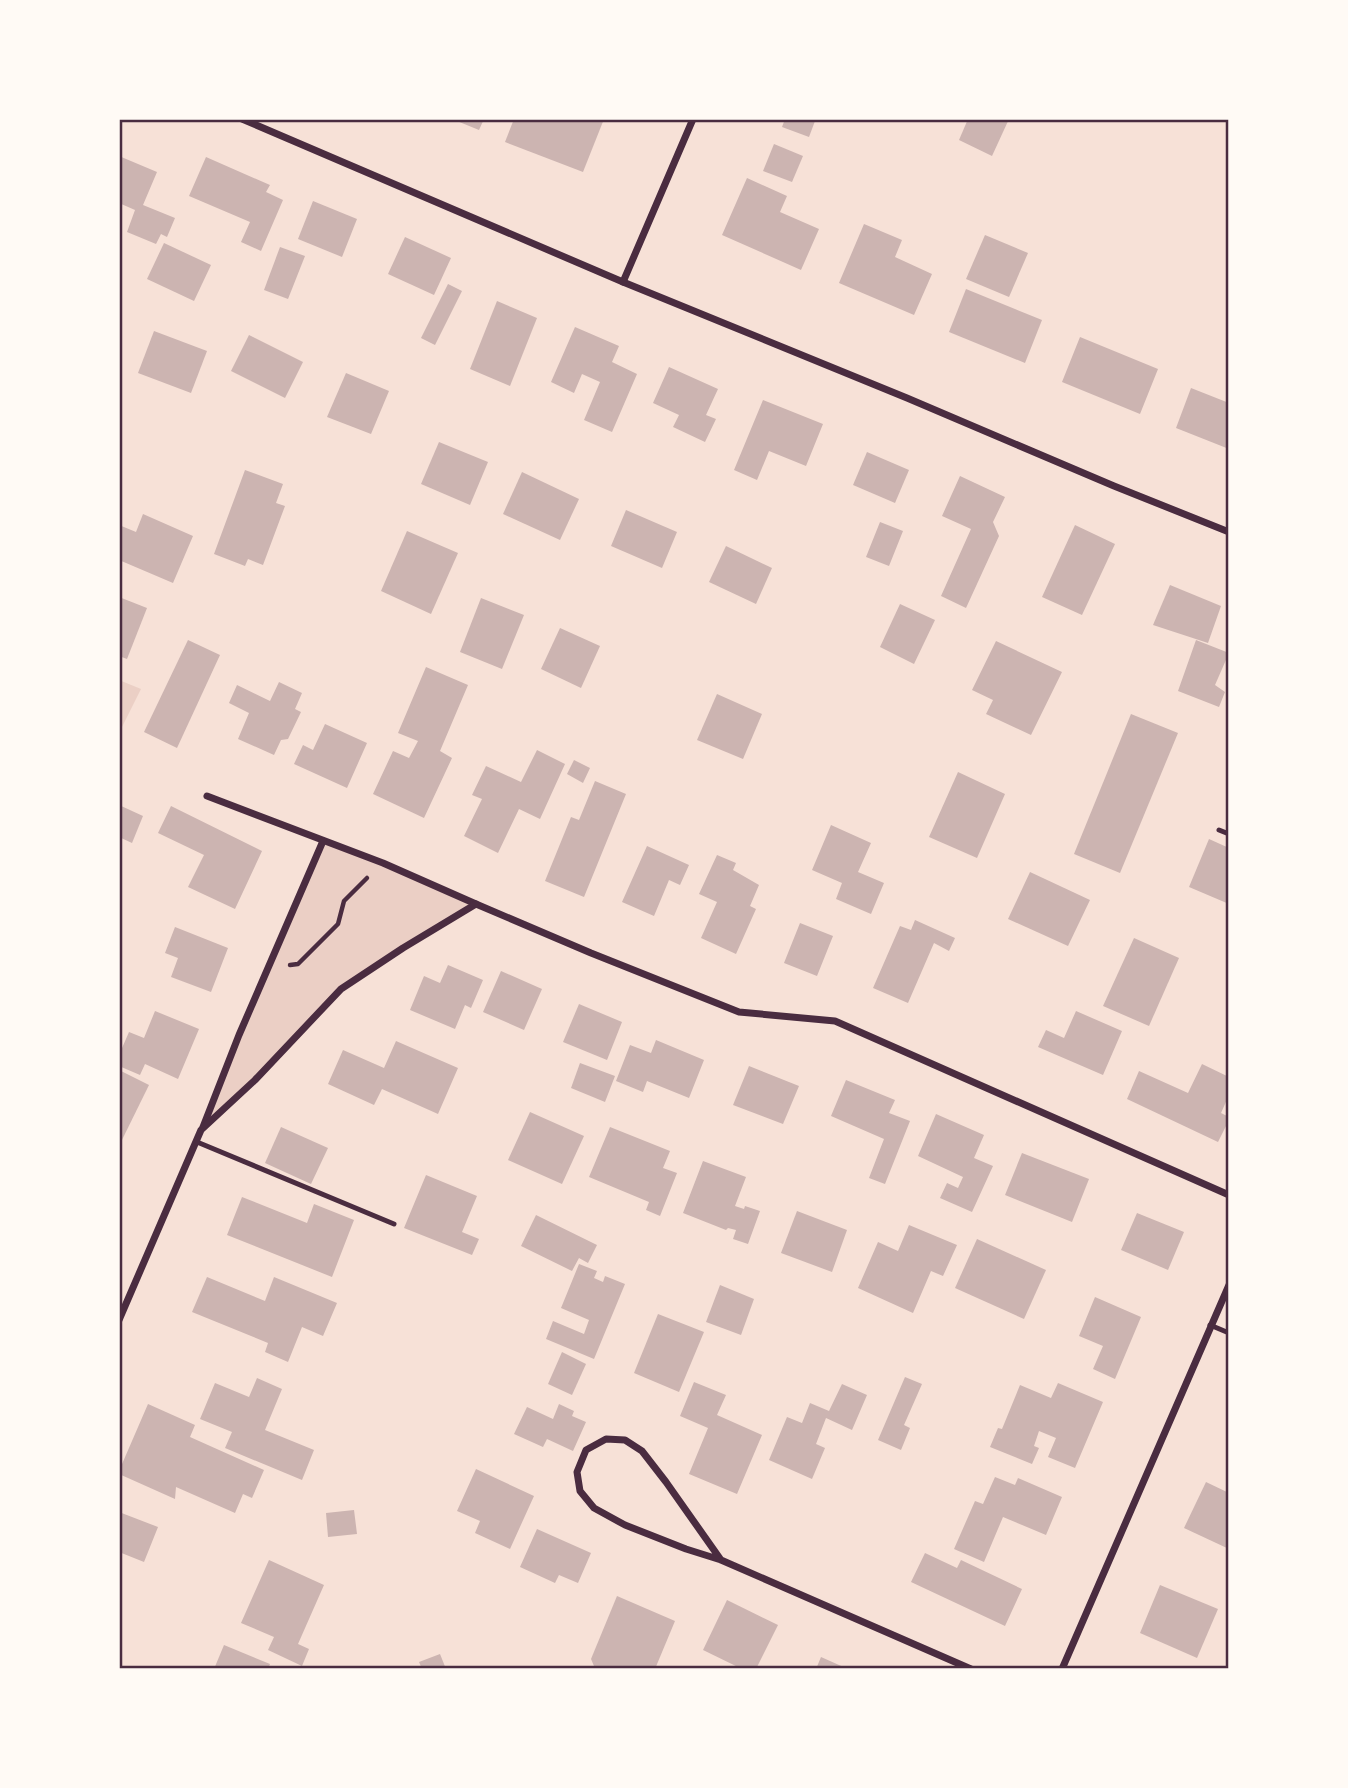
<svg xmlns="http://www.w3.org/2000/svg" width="1348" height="1788" font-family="'Source Sans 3',sans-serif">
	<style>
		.green { fill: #ebcfc5 }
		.building { fill: #ccb4b1 }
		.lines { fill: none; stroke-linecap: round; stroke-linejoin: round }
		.path { stroke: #4a2c40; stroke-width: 4.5 }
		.service { stroke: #4a2c40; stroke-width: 5 }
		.minor { stroke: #4a2c40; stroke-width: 7 }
		.neatline { fill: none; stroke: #4a2c40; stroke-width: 2.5 }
	</style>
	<rect width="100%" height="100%" fill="#f7e1d7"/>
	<g class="green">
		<path d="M119,680L141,689L119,733Z"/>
		<path d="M323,841L476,904L341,989L201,1130Z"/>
	</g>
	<g class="building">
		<path d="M452,119H484L479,130Z"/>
		<path d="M514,119H604L583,172L505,142Z"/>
		<path d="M785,119H811L815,121L809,137L782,127Z"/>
		<path d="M968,119H1009L992,156L959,140Z"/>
		<path d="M774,144L803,156L792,182L763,171Z"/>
		<path d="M119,156L157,172L143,205L175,218L167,237L161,234L156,244L127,232L135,210L119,203Z"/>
		<path d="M206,157L270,185L266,192L283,200L261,251L241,242L250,222L189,196Z"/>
		<path d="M747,178L787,196L780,212L819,229L801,270L722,235Z"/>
		<path d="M313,201L357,219L342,257L298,239Z"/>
		<path d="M864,224L902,240L895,257L932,274L914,315L839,283Z"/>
		<path d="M985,235L1028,253L1009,297L966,279Z"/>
		<path d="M405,237L451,258L434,295L388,274Z"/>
		<path d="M164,243L211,265L194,301L147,279Z"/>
		<path d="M280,247L305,256L288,299L264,290Z"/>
		<path d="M448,284L462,291L435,345L421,338Z"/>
		<path d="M966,289L1042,320L1025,363L949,332Z"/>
		<path d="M497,301L537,318L510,386L470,369Z"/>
		<path d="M575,327L619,346L612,362L637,374L612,432L584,420L600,382L582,374L574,393L551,382Z"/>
		<path d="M154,331L207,351L191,393L138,373Z"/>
		<path d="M249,335L303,362L285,398L231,371Z"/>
		<path d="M1080,337L1158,369L1140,414L1062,382Z"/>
		<path d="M669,367L718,389L706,415L716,419L705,442L673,427L679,415L653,403Z"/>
		<path d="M346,373L389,391L371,434L327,417Z"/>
		<path d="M1191,388L1229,403V449L1176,428Z"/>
		<path d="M763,400L823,424L806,466L769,451L757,480L734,470Z"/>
		<path d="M439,442L488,462L470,505L421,484Z"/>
		<path d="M867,452L909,470L895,503L853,485Z"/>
		<path d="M245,470L283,484L276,503L285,506L263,565L248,559L245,566L214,554Z"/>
		<path d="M522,472L579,499L560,540L503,514Z"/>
		<path d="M960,476L1005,497L993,522L999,536L966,608L941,596L971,529L942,516Z"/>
		<path d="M626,510L677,532L662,568L611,546Z"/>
		<path d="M143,514L193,536L173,583L119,560V525L136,532Z"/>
		<path d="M880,522L903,531L889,566L866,557Z"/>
		<path d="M1075,525L1115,544L1082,615L1042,597Z"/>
		<path d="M407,531L458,553L431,614L381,591Z"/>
		<path d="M726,546L772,568L756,604L709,582Z"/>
		<path d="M1170,585L1221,606L1208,643L1153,625Z"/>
		<path d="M119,597L147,608L127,659L119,656Z"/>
		<path d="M481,598L524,615L502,669L460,652Z"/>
		<path d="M900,604L935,620L914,664L880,647Z"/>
		<path d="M560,628L600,646L581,688L541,669Z"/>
		<path d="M188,640L220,655L177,748L144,732Z"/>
		<path d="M1196,640L1229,653L1215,685L1225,692L1219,707L1178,691Z"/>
		<path d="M996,641L1062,672L1031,735L986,714L993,700L972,690Z"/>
		<path d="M426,667L468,685L440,751L452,758L424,818L373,794L393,751L409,758L418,741L398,733Z"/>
		<path d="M279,682L302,693L295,709L301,712L288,739L281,740L274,755L238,739L249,713L229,703L237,685L270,701Z"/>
		<path d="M717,694L762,714L743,759L697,740Z"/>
		<path d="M1131,714L1178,733L1120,873L1074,854Z"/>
		<path d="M325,724L367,743L347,788L294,764L303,745L313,750Z"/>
		<path d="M537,750L565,764L540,819L519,809L498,853L464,836L482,799L472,795L486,766L521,782Z"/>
		<path d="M574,760L590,768L583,783L567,774Z"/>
		<path d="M958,772L1005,794L977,858L929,837Z"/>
		<path d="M595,781L626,794L584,897L545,881L571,817L579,820Z"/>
		<path d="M119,805L143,816L132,843L119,837Z"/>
		<path d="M171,806L262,851L235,909L188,887L204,855L158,833Z"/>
		<path d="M831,825L871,843L858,872L884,883L871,914L836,899L842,883L812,870Z"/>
		<path d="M1209,839L1229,848V904L1189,887Z"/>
		<path d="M647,846L689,865L680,885L669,880L654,916L622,902Z"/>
		<path d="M717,855L736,863L733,870L759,885L750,906L756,909L736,954L701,938L717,902L699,894Z"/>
		<path d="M1030,872L1090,900L1068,946L1008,919Z"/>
		<path d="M915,920L955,938L949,951L934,943L908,1003L873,988L900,926L911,930Z"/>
		<path d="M800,923L833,936L817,976L784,963Z"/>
		<path d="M175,927L228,948L211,992L171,977L178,958L165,953Z"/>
		<path d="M1134,938L1179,958L1149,1026L1103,1006Z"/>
		<path d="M448,965L483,980L471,1008L465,1005L455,1029L410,1010L424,976L440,983Z"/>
		<path d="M501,971L542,989L524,1030L483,1012Z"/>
		<path d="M579,1004L622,1022L607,1060L563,1042Z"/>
		<path d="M155,1011L199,1029L178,1079L145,1064L140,1075L119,1066V1055L129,1032L144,1038Z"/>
		<path d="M1076,1011L1122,1031L1103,1075L1038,1047L1046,1030L1064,1038Z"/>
		<path d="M656,1040L704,1060L689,1098L647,1081L643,1092L616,1081L630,1045L651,1053Z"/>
		<path d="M396,1041L458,1068L438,1114L382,1089L374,1105L328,1084L343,1050L384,1068Z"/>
		<path d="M580,1063L615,1076L605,1102L571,1088Z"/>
		<path d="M1202,1064L1229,1077V1095L1221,1113L1229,1117V1120L1218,1142L1127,1099L1139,1071L1188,1093Z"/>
		<path d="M749,1066L799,1086L783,1124L733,1105Z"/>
		<path d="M119,1070L149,1085L119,1146Z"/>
		<path d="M846,1080L895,1100L889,1113L910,1121L885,1184L869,1178L884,1139L831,1116Z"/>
		<path d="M530,1112L584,1136L562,1184L508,1160Z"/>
		<path d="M936,1114L984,1135L974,1158L993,1166L972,1212L940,1198L947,1183L958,1188L963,1177L918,1156Z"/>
		<path d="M281,1127L328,1148L311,1184L265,1163Z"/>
		<path d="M610,1127L670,1151L663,1168L677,1173L660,1216L646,1210L649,1202L589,1177Z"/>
		<path d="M1022,1153L1089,1179L1072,1222L1005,1195Z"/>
		<path d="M703,1161L746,1177L735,1206L744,1209L745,1206L760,1211L748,1244L733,1239L736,1230L728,1228L726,1230L683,1213Z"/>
		<path d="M426,1175L477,1196L462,1232L479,1239L472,1255L404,1228Z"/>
		<path d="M242,1197L307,1223L314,1204L354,1220L332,1277L227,1235Z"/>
		<path d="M797,1211L847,1230L832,1272L781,1253Z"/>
		<path d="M1137,1213L1184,1232L1168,1270L1121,1250Z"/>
		<path d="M536,1215L597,1245L588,1263L579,1258L572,1271L521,1246Z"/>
		<path d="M909,1225L957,1245L943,1276L931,1271L913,1313L858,1288L878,1242L898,1251Z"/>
		<path d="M977,1239L1046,1270L1024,1319L955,1288Z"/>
		<path d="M579,1264L597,1271L594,1278L603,1282L605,1276L625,1284L594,1359L546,1339L553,1321L584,1334L589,1320L561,1308Z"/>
		<path d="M207,1277L265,1301L274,1277L337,1303L323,1336L302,1327L288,1362L265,1352L268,1343L192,1312Z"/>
		<path d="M720,1285L754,1299L741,1335L706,1322Z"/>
		<path d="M1095,1297L1141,1317L1115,1379L1093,1369L1103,1346L1079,1336Z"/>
		<path d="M658,1314L704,1332L679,1392L634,1373Z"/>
		<path d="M562,1352L586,1364L572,1395L548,1384Z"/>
		<path d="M905,1377L922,1384L904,1425L910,1428L901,1450L878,1440Z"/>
		<path d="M257,1378L282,1389L265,1430L314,1450L302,1480L225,1448L232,1432L200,1419L215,1383L249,1397Z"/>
		<path d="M694,1382L726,1395L717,1415L762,1435L737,1494L689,1474L708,1428L680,1416Z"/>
		<path d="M1058,1383L1103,1402L1075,1468L1048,1457L1056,1438L1039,1431L1034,1446L1039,1448L1032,1464L990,1447L998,1428L1002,1429L1020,1385L1051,1398Z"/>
		<path d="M842,1384L867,1395L852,1430L826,1418L816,1444L825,1448L812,1479L769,1460L787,1417L802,1423L810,1403L829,1411Z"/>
		<path d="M148,1404L195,1425L190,1437L264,1470L252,1498L243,1494L235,1513L176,1487L175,1499L119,1474V1471Z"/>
		<path d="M559,1404L574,1411L572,1416L586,1422L573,1451L547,1439L543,1447L514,1434L527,1407L553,1419Z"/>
		<path d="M476,1469L534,1496L510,1549L475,1533L480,1521L457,1511Z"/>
		<path d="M995,1477L1015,1485L1018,1478L1062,1497L1046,1535L1003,1517L984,1562L954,1549L975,1501L983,1504Z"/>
		<path d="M1206,1482L1229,1493V1549L1184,1528Z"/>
		<path d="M354,1510L357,1534L328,1537L326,1513Z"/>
		<path d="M119,1512L158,1527L144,1562L119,1552Z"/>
		<path d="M537,1529L591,1553L578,1583L559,1575L555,1583L520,1567Z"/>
		<path d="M925,1553L957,1568L961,1560L1022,1589L1005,1626L911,1582Z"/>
		<path d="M269,1560L324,1585L298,1644L309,1649L302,1666L268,1650L274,1637L241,1623Z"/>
		<path d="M1160,1585L1218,1609L1197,1658L1140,1633Z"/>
		<path d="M617,1596L675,1621L655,1669H599L594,1666L591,1659Z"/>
		<path d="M727,1600L778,1625L756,1669H742L703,1650Z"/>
		<path d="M224,1645L270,1664L268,1669H214Z"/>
		<path d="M440,1654L446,1669H422L419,1662Z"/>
		<path d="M821,1657L848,1669H816Z"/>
	</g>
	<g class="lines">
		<path class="path" d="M290,965L298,964L338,924L344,901L367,878"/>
		<g class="service">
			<path d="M1219,830L1229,834"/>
			<path d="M197,1142L394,1224"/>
			<path d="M1210,1325L1229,1333"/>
		</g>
		<g class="minor">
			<path d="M242,119L623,282L907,398L1114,486L1229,532"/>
			<path d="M623,282L693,119"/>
			<path d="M207,796L383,863L476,904"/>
			<path d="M203,1127L239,1035L323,841"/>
			<path d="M119,1320L201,1130L255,1080L341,989L403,948L476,904L591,953L739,1012L835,1021L1229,1195"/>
			<path d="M721,1560L666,1482L642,1451L625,1440L606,1439L586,1450L577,1472L580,1491L594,1508L625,1525L686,1549L721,1560L971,1669"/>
			<path d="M1062,1669L1229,1285"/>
		</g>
	</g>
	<rect width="1348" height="1788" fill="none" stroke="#fffaf5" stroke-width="242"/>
	<rect x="121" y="121" width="1106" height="1546" class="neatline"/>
</svg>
